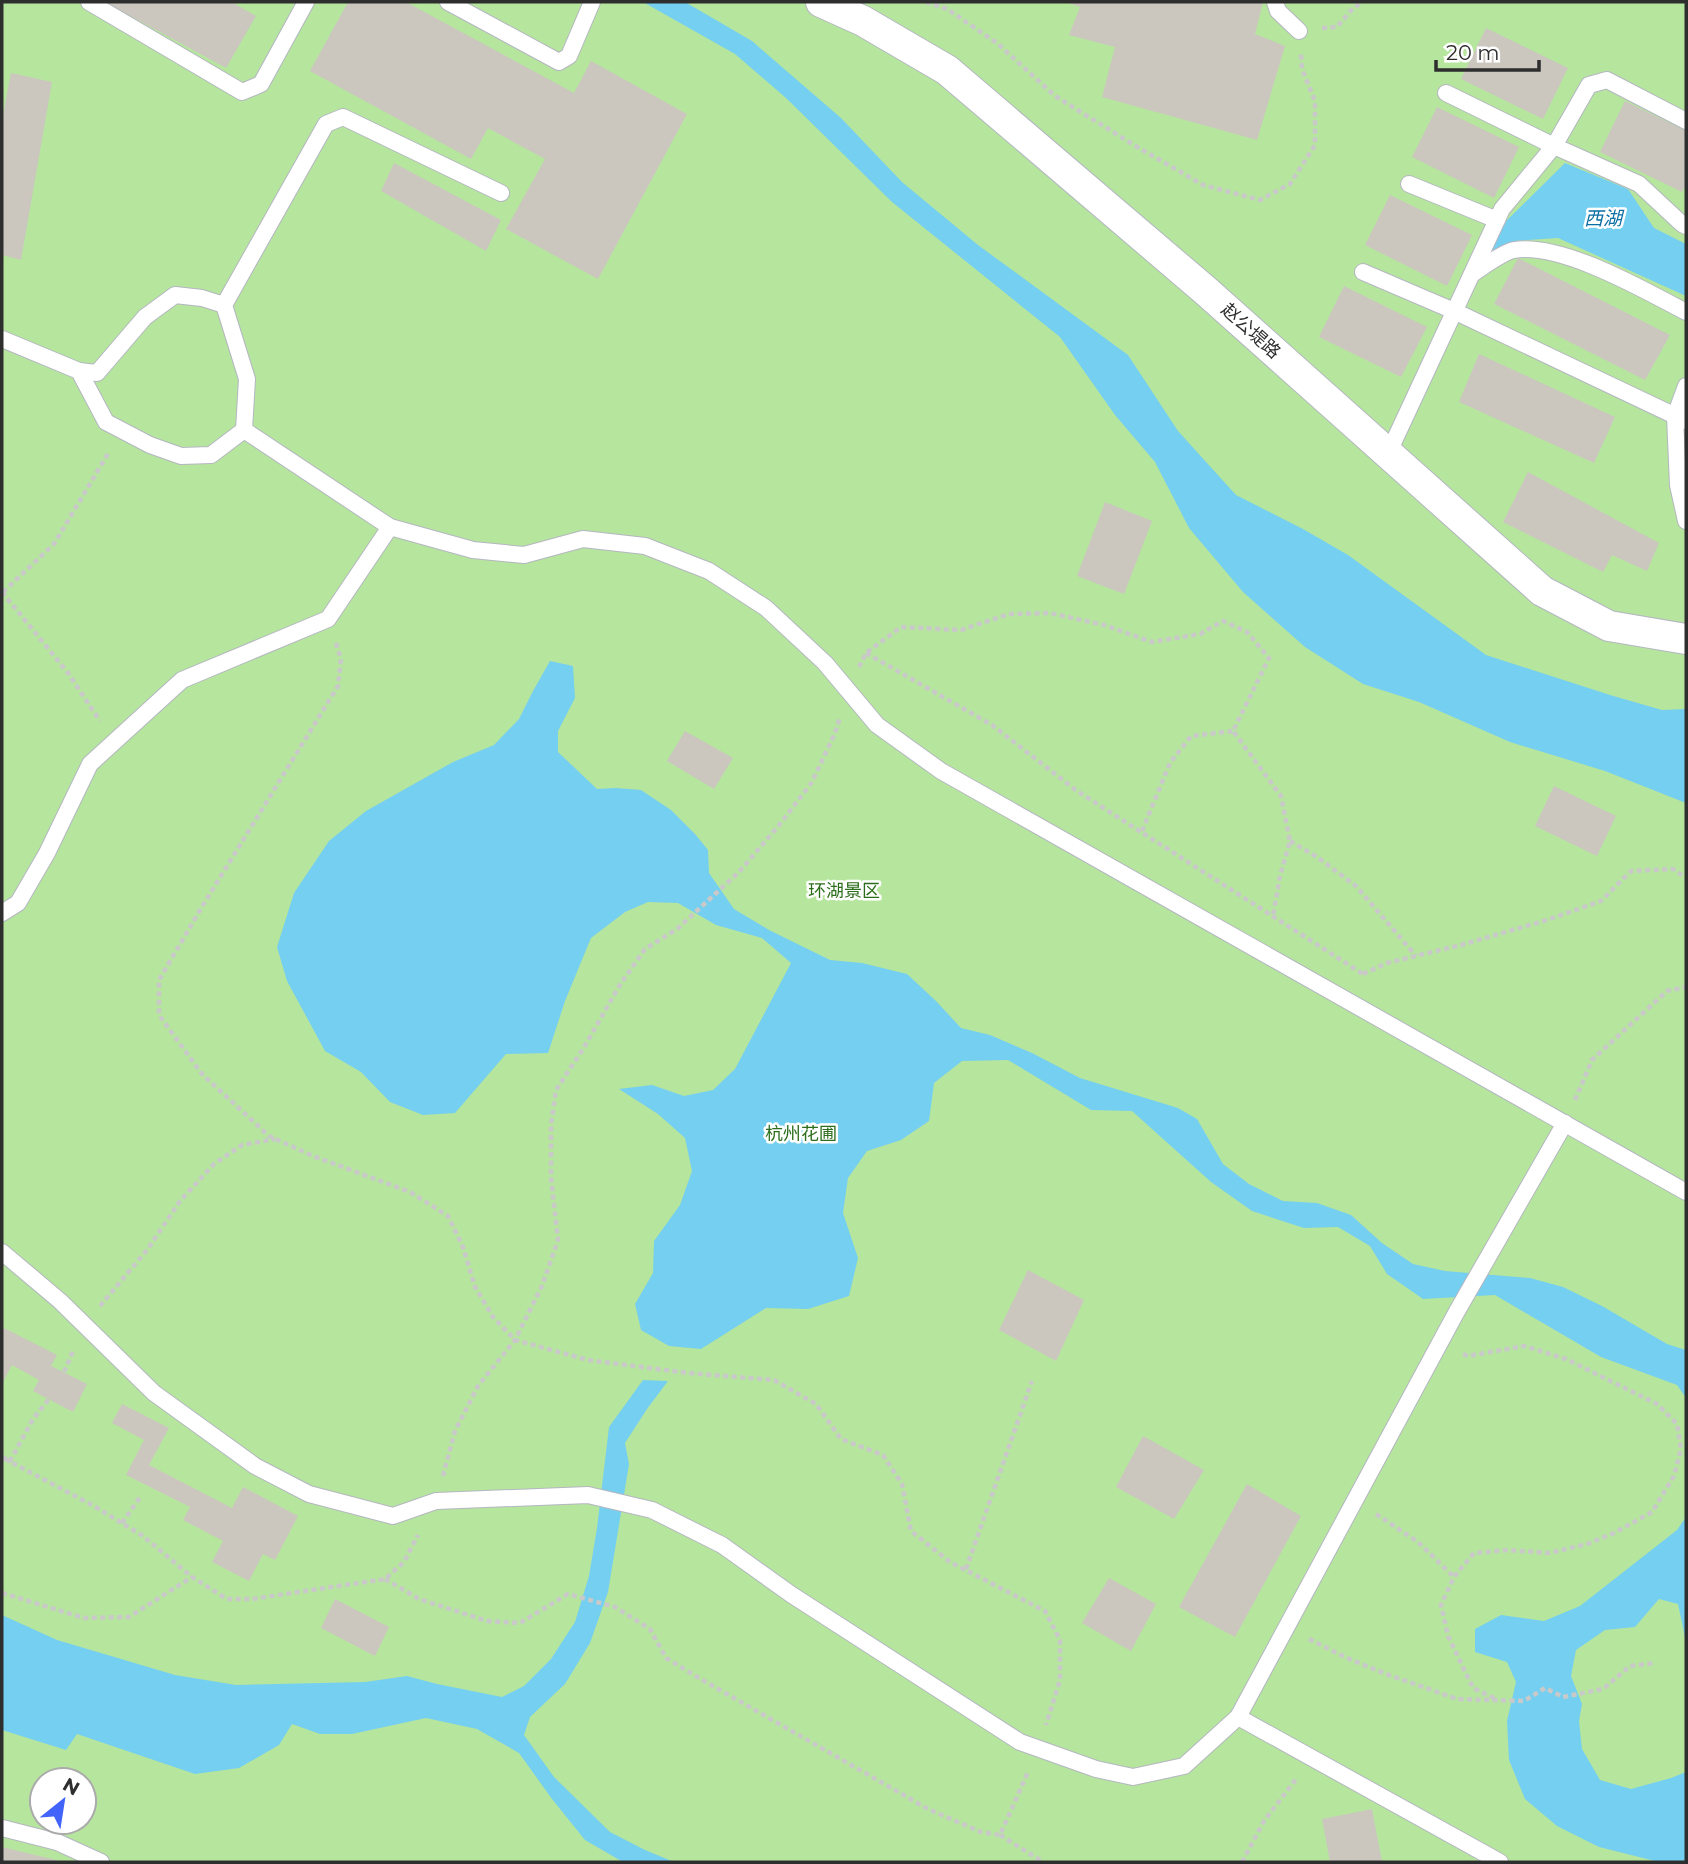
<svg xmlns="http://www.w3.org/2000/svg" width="1688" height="1864" font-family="Montserrat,'Noto Sans SC',sans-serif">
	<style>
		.green { fill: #b6e59e; fill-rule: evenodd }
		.water { fill: #75cff0 }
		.building { fill: #cbc7bf }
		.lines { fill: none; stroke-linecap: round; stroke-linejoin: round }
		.service-casing { stroke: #b4b7c1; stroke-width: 18 }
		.minor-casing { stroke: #b4b7c1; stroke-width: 32 }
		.path { stroke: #c9c9c9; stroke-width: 4.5; stroke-dasharray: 5 3.5; stroke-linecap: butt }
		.service { stroke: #fff; stroke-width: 16 }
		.minor { stroke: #fff; stroke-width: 30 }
		.labels { text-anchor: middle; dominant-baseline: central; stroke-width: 5; stroke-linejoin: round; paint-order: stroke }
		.street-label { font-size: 18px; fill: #2e2e2e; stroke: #fff }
		.park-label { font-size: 18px; fill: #2c6e1b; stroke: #fff }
		.water-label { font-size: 19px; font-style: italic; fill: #0d6fa3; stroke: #fff }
	</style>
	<rect width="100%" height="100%" fill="#efe9e1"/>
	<path class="green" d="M2,2H1686V1862H2ZM42,1780H84V1822H42Z"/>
	<g class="water">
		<path d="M643,2H685L752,41L841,118L902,182L978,245L1128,355L1178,431L1236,495L1303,529L1348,555L1486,655L1610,695L1662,710L1686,709V803L1605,771L1510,742L1419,702L1363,684L1305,647L1243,592L1189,528L1155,462L1115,415L1060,337L892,202L786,98L735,54Z"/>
		<path d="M1565,163L1628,189L1654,228L1686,244V296L1558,238L1514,241L1478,262L1499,228Z"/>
		<path d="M550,661L573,666L575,698L558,731V752L597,789L616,788L641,790L671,810L695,834L708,850L709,873L734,909L769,930L830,960L862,963L907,974L936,1001L961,1028L990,1035L1032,1053L1080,1078L1178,1108L1197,1119L1223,1164L1249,1184L1283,1201L1317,1203L1351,1215L1382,1243L1413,1264L1445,1271L1530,1278L1563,1287L1602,1306L1667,1344L1686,1350V1398L1677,1385L1601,1357L1495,1295L1423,1299L1387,1274L1370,1246L1338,1227L1304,1228L1252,1211L1211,1182L1132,1111L1091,1110L1008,1060L962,1061L934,1083L929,1121L901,1140L867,1151L848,1178L843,1213L858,1258L849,1296L808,1309L766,1308L701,1349L669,1346L641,1330L635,1304L653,1273L654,1241L680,1205L692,1171L685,1138L658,1114L619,1089L652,1085L684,1096L713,1090L735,1069L791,963L762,938L716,925L678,903L648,902L625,912L591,938L565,1001L548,1053L506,1054L455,1113L423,1115L390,1102L361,1072L325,1051L287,981L277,947L294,893L329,841L366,811L453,762L494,745L519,719L533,691Z"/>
		<path d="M643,1380L668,1381L647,1409L625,1443L629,1464L608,1592L590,1643L565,1684L530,1717L524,1735L554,1777L610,1832L645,1850L674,1862H623L585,1840L552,1799L519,1753L477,1729L426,1718L352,1734H320L292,1724L279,1745L239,1768L195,1774L77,1734L66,1750L2,1730V1615L57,1640L175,1675L236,1685L365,1682L407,1676L437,1684L502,1697L524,1686L551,1659L575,1622L589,1576L597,1528L609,1427Z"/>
		<path d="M1686,1517V1642L1678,1604L1659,1599L1635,1627L1605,1630L1576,1650L1571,1676L1582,1704L1579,1721L1582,1749L1600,1780L1631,1789L1671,1778L1686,1772V1862H1659L1599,1847L1557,1826L1525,1799L1509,1760L1507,1721L1516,1682L1507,1662L1475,1652V1629L1501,1615L1544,1621L1580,1606L1677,1530Z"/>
	</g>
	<g class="building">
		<path d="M105,2H236L235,4L256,16L226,68Z"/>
		<path d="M348,2H406L574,93L591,61L687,114L598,279L506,229L545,159L488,128L471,159L310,71Z"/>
		<path d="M1066,2H1263L1255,34L1285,46L1257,140L1102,97L1115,47L1069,35L1080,7Z"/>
		<path d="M1486,28L1568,68L1543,119L1461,79Z"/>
		<path d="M11,73L52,82L21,260L2,255V120Z"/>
		<path d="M1625,101L1686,131V184L1682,192L1600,152Z"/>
		<path d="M1437,107L1519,147L1494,198L1412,157Z"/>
		<path d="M394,163L501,220L486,251L381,191Z"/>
		<path d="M1390,195L1472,235L1447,286L1365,245Z"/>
		<path d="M1518,258L1670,335L1645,380L1494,304Z"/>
		<path d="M1344,286L1427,327L1401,377L1319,337Z"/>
		<path d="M1479,354L1615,417L1594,463L1459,402Z"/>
		<path d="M1528,472L1659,543L1647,571L1612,555L1603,572L1503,522Z"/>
		<path d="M1105,502L1152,521L1124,594L1077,576Z"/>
		<path d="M685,731L733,758L714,789L667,761Z"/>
		<path d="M1554,786L1616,816L1597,856L1535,826Z"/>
		<path d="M1028,1270L1084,1300L1056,1361L999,1330Z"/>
		<path d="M4,1328L57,1355L51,1366L87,1384L73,1412L33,1391L39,1380L12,1365L2,1384V1331Z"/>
		<path d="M122,1404L169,1428L149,1465L232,1508L243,1487L298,1516L275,1560L263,1554L249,1581L212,1562L223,1541L183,1520L190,1507L126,1475L144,1440L112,1423Z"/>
		<path d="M1143,1436L1204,1470L1174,1519L1116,1487Z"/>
		<path d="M1247,1484L1301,1516L1235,1637L1179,1607Z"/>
		<path d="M1109,1578L1156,1604L1131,1651L1082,1623Z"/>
		<path d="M335,1599L389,1627L375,1656L321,1628Z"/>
		<path d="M1372,1809L1382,1862H1330L1322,1819Z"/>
		<path d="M2,1847L60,1861V1862H2Z"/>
	</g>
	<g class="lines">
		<defs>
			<g id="service">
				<path d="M89,2L242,92L261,84L306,2"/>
				<path d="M448,2L559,62L569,56L592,2"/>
				<path d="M1275,2L1278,11L1299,31"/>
				<path d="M1446,93L1554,146L1639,184L1682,224L1686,226"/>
				<path d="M1409,184L1497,220"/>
				<path d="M1363,272L1454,311L1686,421"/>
				<path d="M1472,274C1483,267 1503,252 1514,250C1561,242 1644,290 1686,312"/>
				<path d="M224,305L326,124L343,117L501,193"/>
				<path d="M2,339L79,371L106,422L150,445L181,456L211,455L244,430L390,527L473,550L524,555L583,539L645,546L709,571L766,608L825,663L877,725L941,771L1686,1192"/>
				<path d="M79,371L97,373L145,317L175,295L202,298L224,305L247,379L244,430"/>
				<path d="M1686,386L1675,416L1678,485L1686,521"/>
				<path d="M1388,454L1502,209L1554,146L1589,85L1607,80L1686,121"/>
				<path d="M2,913L18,903L47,853L90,764L182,680L328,619L390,527"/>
				<path d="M2,1252L60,1301L154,1393L255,1466L309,1494L393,1516L436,1501L588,1495L652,1510L722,1545L792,1595L1020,1742L1096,1769L1133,1777L1184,1766L1238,1717L1500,1862"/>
				<path d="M1238,1717L1456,1313L1565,1123"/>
				<path d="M2,1828L57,1842L101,1862"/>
			</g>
			<path id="minor" d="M821,2L863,21L947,70L1206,291L1542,591L1609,626L1686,639"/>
		</defs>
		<use href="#service" class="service-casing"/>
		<use href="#minor" class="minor-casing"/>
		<g class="path">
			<path d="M926,2L947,9L997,43L1055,96L1134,145L1203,185L1260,200L1290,184L1315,145V101L1302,69L1301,54"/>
			<path d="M1322,28L1337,27L1353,8L1363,2"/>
			<path d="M2,592L68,673L100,721"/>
			<path d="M3,592L54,544L109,452"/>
			<path d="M336,643L341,659L338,686L200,910L159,980V1015L202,1074L269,1136L313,1156L410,1192L448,1216L463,1247L475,1287L493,1317L515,1340L588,1360L688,1373L774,1380L816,1404L841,1439L883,1455L902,1484L911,1531L950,1562L1045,1611L1060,1640V1680L1046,1725"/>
			<path d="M866,653L992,725L1077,791L1363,974"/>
			<path d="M859,667L866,653L901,627L961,630L1009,614L1050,613L1104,625L1152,642L1200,634L1223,621L1247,632L1269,658L1233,731L1281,796L1290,841L1280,876L1273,916"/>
			<path d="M1142,831L1170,763L1191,736L1233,731"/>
			<path d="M1290,841L1317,857L1356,886L1416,956"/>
			<path d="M1363,974L1387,963L1461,945L1547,920L1601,901L1631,871L1673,869L1686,878"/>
			<path d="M1575,1100L1592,1060L1667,991L1686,987"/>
			<path d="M100,1306L147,1250L180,1201L214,1164L242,1145L275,1139"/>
			<path d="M1463,1354L1468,1356L1524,1346L1566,1359L1657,1404L1677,1424L1681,1449L1674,1476L1652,1512L1614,1533L1587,1544L1549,1553L1507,1550L1474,1553L1454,1577L1441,1605L1448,1636L1473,1688L1496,1699"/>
			<path d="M64,1372L74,1349"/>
			<path d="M2,1457L10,1461L33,1419L49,1399"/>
			<path d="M5,1459L94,1506L143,1536L192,1577L227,1599H252L385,1579L404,1562L418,1535"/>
			<path d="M443,1476L455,1431L478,1386L515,1340L542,1286L558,1240L551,1178V1125L556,1090L583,1049L621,983L645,949L677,929L739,872L780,824L812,782L835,733L840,717"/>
			<path d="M1376,1514L1418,1542L1454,1577"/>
			<path d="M122,1523L141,1496"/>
			<path d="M966,1569L1032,1381"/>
			<path d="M385,1579L419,1599L487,1621L520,1623L568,1594L615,1607L650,1629L666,1658L699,1678L928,1809L981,1832L1000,1835L1028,1772"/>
			<path d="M2,1593L84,1618L129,1617L192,1577"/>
			<path d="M1309,1639L1347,1658L1386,1674L1457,1699L1524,1701L1545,1688L1563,1697L1603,1689L1630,1666L1655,1663"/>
			<path d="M1000,1835L1043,1862"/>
			<path d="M1242,1862L1264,1821L1297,1778"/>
		</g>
		<use href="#service" class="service"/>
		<use href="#minor" class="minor"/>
	</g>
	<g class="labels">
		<g class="street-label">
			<text transform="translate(1251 331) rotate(42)">赵公堤路</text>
		</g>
		<g class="park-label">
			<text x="844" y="891">环湖景区</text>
			<text x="801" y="1134">杭州花圃</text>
		</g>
		<g class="water-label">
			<text x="1603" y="218">西湖</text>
		</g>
	</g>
	<rect width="1688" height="1864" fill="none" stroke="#2e2e2e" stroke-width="7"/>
	<g transform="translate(63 1801) rotate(30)"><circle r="33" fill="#ffffff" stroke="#ababab" stroke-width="2"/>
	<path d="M0-5L12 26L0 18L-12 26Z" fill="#4264fb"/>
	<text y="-10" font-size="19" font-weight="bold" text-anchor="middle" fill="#2e2e2e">N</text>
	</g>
	<path d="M1436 60v10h103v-10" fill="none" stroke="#2e2e2e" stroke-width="3.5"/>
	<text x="1446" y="60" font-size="21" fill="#2e2e2e" stroke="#ffffff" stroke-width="5" paint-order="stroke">20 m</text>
</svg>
